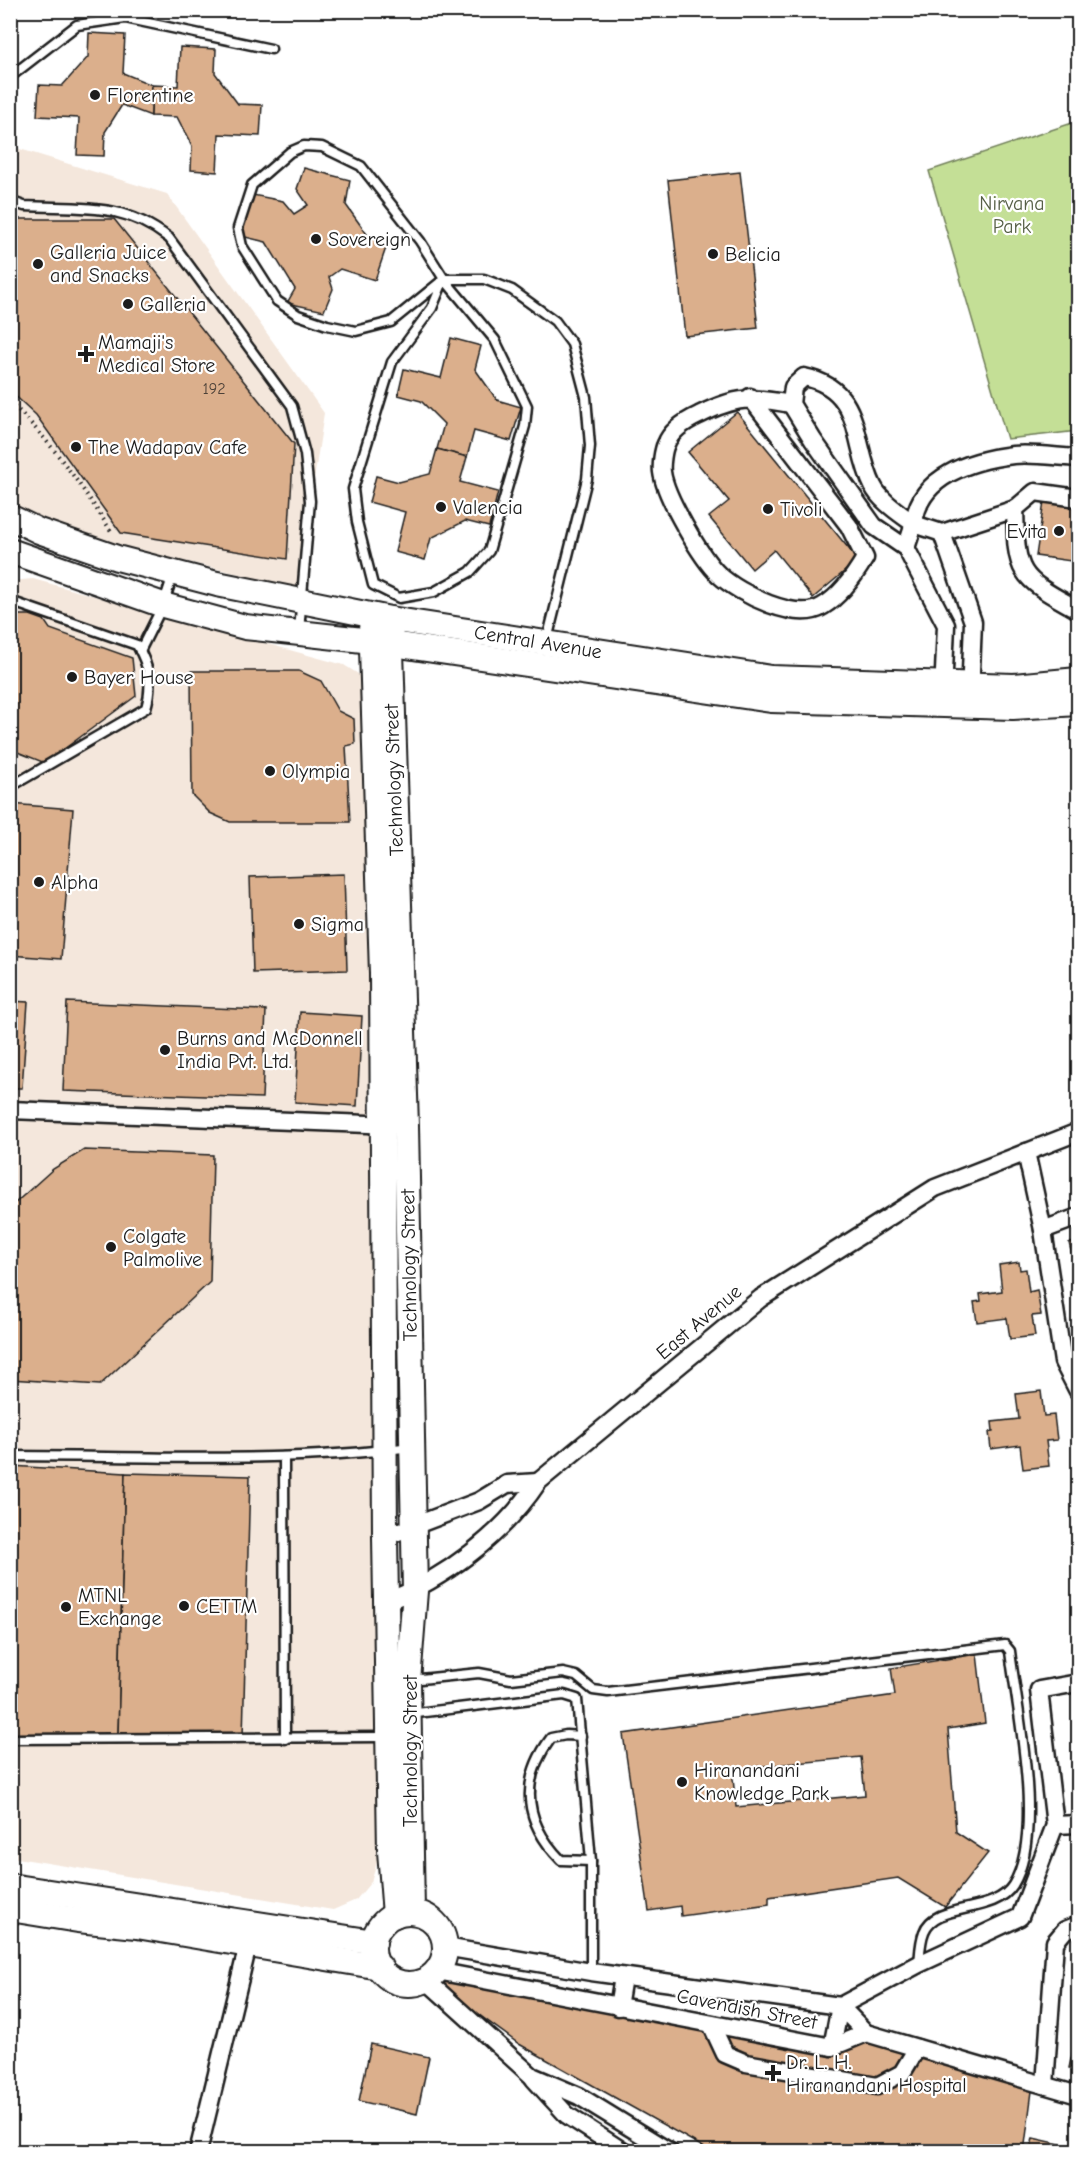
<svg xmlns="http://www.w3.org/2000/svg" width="1089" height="2162" font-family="'Comic Neue',sans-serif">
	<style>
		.built { fill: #f4e7dc }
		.green { fill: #c4df96; stroke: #707e59; stroke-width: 1.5 }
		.building { fill: #dbaf8c; stroke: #1c1c1c; stroke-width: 1.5; fill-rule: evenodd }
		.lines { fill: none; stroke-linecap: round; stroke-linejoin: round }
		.lane-casing { stroke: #1c1c1c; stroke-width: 13 }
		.street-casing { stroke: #1c1c1c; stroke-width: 21 }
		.secondary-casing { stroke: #1c1c1c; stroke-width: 28 }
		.path { stroke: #1c1c1c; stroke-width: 4; stroke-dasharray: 1.5 4.5; stroke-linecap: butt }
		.lane { stroke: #fff; stroke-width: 8 }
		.street { stroke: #fff; stroke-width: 16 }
		.secondary { stroke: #fff; stroke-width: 24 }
		.poi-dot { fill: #1c1c1c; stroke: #fff; stroke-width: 2 }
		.labels { text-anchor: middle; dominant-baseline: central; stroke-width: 4.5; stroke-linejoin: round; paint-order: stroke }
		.number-label { font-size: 16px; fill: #4c4138 }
		.poi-label { font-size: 20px; fill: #1c1c1c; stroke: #fff; text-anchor: start }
		.park-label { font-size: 20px; fill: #576047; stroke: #fff }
		.street-label { font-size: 20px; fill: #1c1c1c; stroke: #fff }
	</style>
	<rect width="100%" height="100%" fill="#fff"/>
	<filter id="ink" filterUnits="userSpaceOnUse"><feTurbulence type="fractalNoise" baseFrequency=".0167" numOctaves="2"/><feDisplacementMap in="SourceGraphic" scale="12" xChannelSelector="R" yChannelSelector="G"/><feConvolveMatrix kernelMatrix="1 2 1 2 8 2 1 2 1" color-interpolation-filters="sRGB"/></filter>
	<g filter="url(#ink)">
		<g class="built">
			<path d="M10,146L167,194L324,413L298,588L65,533L23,513L11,499Z"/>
			<path d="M33,579L344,665L363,677L368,787L380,1853L371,1882L356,1900L333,1910L11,1857L10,581Z"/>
		</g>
		<path class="green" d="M1078,121V431L1007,439L929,171Z"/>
		<g class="building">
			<path d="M89,33L125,35L123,73L152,85L151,116L122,105L105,132L104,156L77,155L79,118L37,116L39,85L62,86L88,57Z"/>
			<path d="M180,47L216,49L215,73L238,104L262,105L260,136L219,134L217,172L191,170L192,146L177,117L151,116L152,85L178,86Z"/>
			<path d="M304,168L350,180L346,205L369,237L388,242L375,280L340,269L329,277L333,289L324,311L287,303L295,289L266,242L241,236L253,195L283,201L294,214L308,205L297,189Z"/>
			<path d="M740,172L758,328L685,336L668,180Z"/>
			<path d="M10,219H114L294,444L287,559L121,533L36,415L10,391Z"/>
			<path d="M451,338L481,346L475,369L497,400L521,407L511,441L474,431L467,457L437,449L444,424L421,401L398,395L404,369L441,378Z"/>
			<path d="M737,412L858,560L813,598L774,550L752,569L709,517L729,501L688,452Z"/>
			<path d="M437,449L467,457L460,482L498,492L489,527L465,521L431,538L425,560L395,552L405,512L369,502L376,476L399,482L430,474Z"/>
			<path d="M1044,502L1078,507V562L1036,556Z"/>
			<path d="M17,615H30L44,620L50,629L132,658L136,696L45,763L10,749V620Z"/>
			<path d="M191,671H299L321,681L338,711L354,719L355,744L346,746L350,822H230L210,813L192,795Z"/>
			<path d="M10,804L73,809L61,959L10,955Z"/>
			<path d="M344,874L347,970L253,973L250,877Z"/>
			<path d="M10,1001L28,1002L22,1088H10Z"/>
			<path d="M67,1002L266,1010L262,1098L63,1091Z"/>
			<path d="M300,1012L362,1016L357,1106L295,1102Z"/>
			<path d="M84,1150L213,1155L210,1282L100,1385L10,1379V1213L13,1205L53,1169Z"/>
			<path d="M1078,1231V1262L1074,1263L1069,1243L1077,1242L1074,1232Z"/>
			<path d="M1019,1262L1020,1270L1026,1269L1029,1292L1037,1290L1041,1315L1032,1316L1035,1336L1010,1339L1007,1318L977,1322L974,1302L981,1301L980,1294L1002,1291L999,1265Z"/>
			<path d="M1041,1391L1044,1416L1054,1415L1057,1440L1046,1441L1049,1466L1023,1469L1020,1445L991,1449L989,1432L993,1431L992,1422L1019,1419L1016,1394Z"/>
			<path d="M11,1466L125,1473L118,1736L10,1735Z"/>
			<path d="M125,1473L250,1476L243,1737L118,1736Z"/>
			<path d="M977,1654L985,1723L948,1729L956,1832L988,1853L945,1907L898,1878L769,1897V1904L681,1916L680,1906L649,1911L623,1734L895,1695L891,1668ZM861,1757L865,1795L736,1807L732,1769Z"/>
			<path d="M464,1979L768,2039H866L1008,2082L1032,2091L1024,2152H712L519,2044L434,1982Z"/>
			<path d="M371,2044L429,2057L417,2114L359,2101Z"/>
			<path d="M1073,2050L1078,2051V2070L1069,2068Z"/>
			<path d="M1033,2138L1078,2148V2152H1030Z"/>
		</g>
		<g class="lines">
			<defs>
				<g id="lane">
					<path d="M10,73H15L77,25L125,18L271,49"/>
					<path d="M10,201L24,206C81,209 121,201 169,238L292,406L305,454L310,501L299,631"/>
					<path d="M444,279L391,322L356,331L327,325L298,315L277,301L242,246L238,228L252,185L290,152L304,146L322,147L361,166L420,241L444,279H484L512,290L555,321L572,344L586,397L590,446L587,479L547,640"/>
					<path d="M444,279L495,340L527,406L525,426L489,551L470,572L434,592L399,598L373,585L357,522L353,489L392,362L432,308Z"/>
					<path d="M10,601L137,645C149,666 153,684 146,708L10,787"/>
					<path d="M140,651L163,605L173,575"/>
					<path d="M10,1456C144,1456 279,1464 411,1447"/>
					<path d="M284,1457L285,1739"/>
					<path d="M411,1680L479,1673L511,1679L563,1673L576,1676L593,1690L608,1692L1005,1645L1010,1651C1017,1711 1045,1833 1013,1885C994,1916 935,1901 924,1932C920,1942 920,1954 919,1964"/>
					<path d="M409,1714L564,1695L577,1699L591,1861V1972"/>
					<path d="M581,1736L566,1735L551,1738C519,1781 524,1822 561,1860L591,1861"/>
					<path d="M10,1739L385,1737"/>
				</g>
				<g id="street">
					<path d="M750,397L849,526L865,558C855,575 840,596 823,606C797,623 740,594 719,575C701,558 665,496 662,472C661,465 663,450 666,444C671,431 686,421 699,415C737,396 750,397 791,404"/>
					<path d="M1078,498L1035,492L1015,509C1016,527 1014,555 1024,571C1034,588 1062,600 1078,610"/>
					<path d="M914,524C901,514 880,501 873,486C852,444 864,389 804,377L793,387L791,404L813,440L874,526L906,548L946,625L943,695"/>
					<path d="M914,524C918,476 972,460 1013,455C1034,453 1057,457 1078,458"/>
					<path d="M942,533L973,622L970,696"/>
					<path d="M906,548L914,524L942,533L1015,509"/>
					<path d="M10,1110L393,1125"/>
					<path d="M1026,1152L1043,1230L1063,1362L1078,1391"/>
					<path d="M1043,1230L1078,1217"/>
					<path d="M385,1537L479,1501L507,1484L538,1482"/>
					<path d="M386,1602C444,1579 503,1535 538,1482L761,1298L935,1188L1078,1132"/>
					<path d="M1055,1825L1078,1824"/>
					<path d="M445,1947L591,1972L840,2006L866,2033L1078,2095"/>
					<path d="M437,1971L832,2047L866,2033"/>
					<path d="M426,1980L532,2076L579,2096L670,2152"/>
					<path d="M618,2007L623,1977"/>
					<path d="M711,2024L725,2054L746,2063L877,2086L902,2073L917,2048"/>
					<path d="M832,2047L840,2006L919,1964L1020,1917L1055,1825L1039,1690L1078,1683"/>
					<path d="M534,2079L567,2115L624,2152"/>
					<path d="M1045,2085L1055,1942L1065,1930L1078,1925"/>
					<path d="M198,2152L250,1937"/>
				</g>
				<g id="secondary">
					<path d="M10,517L39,531L117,558L217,584L390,619L771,678L1014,686L1078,680"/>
					<path d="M10,551L163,605L245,627L372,641L771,700L1013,707L1078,703"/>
					<path d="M371,616L382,974L385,1537L390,1851L395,1915"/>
					<path d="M390,619L406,1126L415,1591L408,1681L412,1912"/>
					<path d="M10,1886L374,1942"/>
					<path d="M10,1909L78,1920L137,1926L380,1967"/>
					<circle cx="409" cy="1948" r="36"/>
				</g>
			</defs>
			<use href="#lane" class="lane-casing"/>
			<use href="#street" class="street-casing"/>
			<use href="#secondary" class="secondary-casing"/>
			<path class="path" d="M10,402C50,440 81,485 111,531"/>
			<use href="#lane" class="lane"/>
			<use href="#street" class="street"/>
			<use href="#secondary" class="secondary"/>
		</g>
	</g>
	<g class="poi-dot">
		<circle cx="95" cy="95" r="6"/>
		<circle cx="316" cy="239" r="6"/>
		<circle cx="713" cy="254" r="6"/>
		<circle cx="38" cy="264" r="6"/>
		<circle cx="128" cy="304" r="6"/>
		<path d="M83 345h6v6h6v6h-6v6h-6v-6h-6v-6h6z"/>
		<circle cx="76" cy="447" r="6"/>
		<circle cx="441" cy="507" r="6"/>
		<circle cx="768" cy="509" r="6"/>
		<circle cx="1059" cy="531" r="6"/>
		<circle cx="72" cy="677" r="6"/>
		<circle cx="270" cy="771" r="6"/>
		<circle cx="39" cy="882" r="6"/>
		<circle cx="299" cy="924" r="6"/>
		<circle cx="165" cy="1050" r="6"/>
		<circle cx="111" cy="1247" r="6"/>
		<circle cx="184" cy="1606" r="6"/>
		<circle cx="66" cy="1607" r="6"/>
		<circle cx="682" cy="1782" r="6"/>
		<path d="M770 2064h6v6h6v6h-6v6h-6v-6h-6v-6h6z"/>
	</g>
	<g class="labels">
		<g class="number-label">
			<text x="214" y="389">192</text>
		</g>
		<g class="poi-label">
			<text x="107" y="95">Florentine</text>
			<text x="328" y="239">Sovereign</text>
			<text x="50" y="252">Galleria Juice<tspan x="50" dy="23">and Snacks</tspan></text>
			<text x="725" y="254">Belicia</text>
			<text x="140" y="304">Galleria</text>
			<text x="98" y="342">Mamaji's<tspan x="98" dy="23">Medical Store</tspan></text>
			<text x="88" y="447">The Wadapav Cafe</text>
			<text x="453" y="507">Valencia</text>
			<text x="780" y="509">Tivoli</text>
			<text x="1047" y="531" text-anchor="end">Evita</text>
			<text x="84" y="677">Bayer House</text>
			<text x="282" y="771">Olympia</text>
			<text x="51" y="882">Alpha</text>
			<text x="311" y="924">Sigma</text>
			<text x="177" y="1038">Burns and McDonnell<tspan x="177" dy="23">India Pvt. Ltd.</tspan></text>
			<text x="123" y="1236">Colgate<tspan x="123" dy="23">Palmolive</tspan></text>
			<text x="78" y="1595">MTNL<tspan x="78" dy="23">Exchange</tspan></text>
			<text x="196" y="1606">CETTM</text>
			<text x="694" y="1770">Hiranandani<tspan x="694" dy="23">Knowledge Park</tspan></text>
			<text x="786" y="2062">Dr. L. H.<tspan x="786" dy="23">Hiranandani Hospital</tspan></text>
		</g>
		<g class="park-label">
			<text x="1012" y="203">Nirvana<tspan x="1012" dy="23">Park</tspan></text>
		</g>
		<g class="street-label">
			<text transform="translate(538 642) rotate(9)">Central Avenue</text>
			<text transform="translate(394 780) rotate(-92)">Technology Street</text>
			<text transform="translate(409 1265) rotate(-91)">Technology Street</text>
			<text transform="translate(699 1322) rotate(-40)">East Avenue</text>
			<text transform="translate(410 1751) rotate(-90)">Technology Street</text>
			<text transform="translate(747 2009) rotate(11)">Cavendish Street</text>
		</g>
	</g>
	<rect width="1089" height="2162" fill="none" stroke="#fff" stroke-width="36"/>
	<rect x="18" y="18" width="1053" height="2126" fill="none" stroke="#1c1c1c" stroke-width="2" filter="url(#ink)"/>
</svg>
